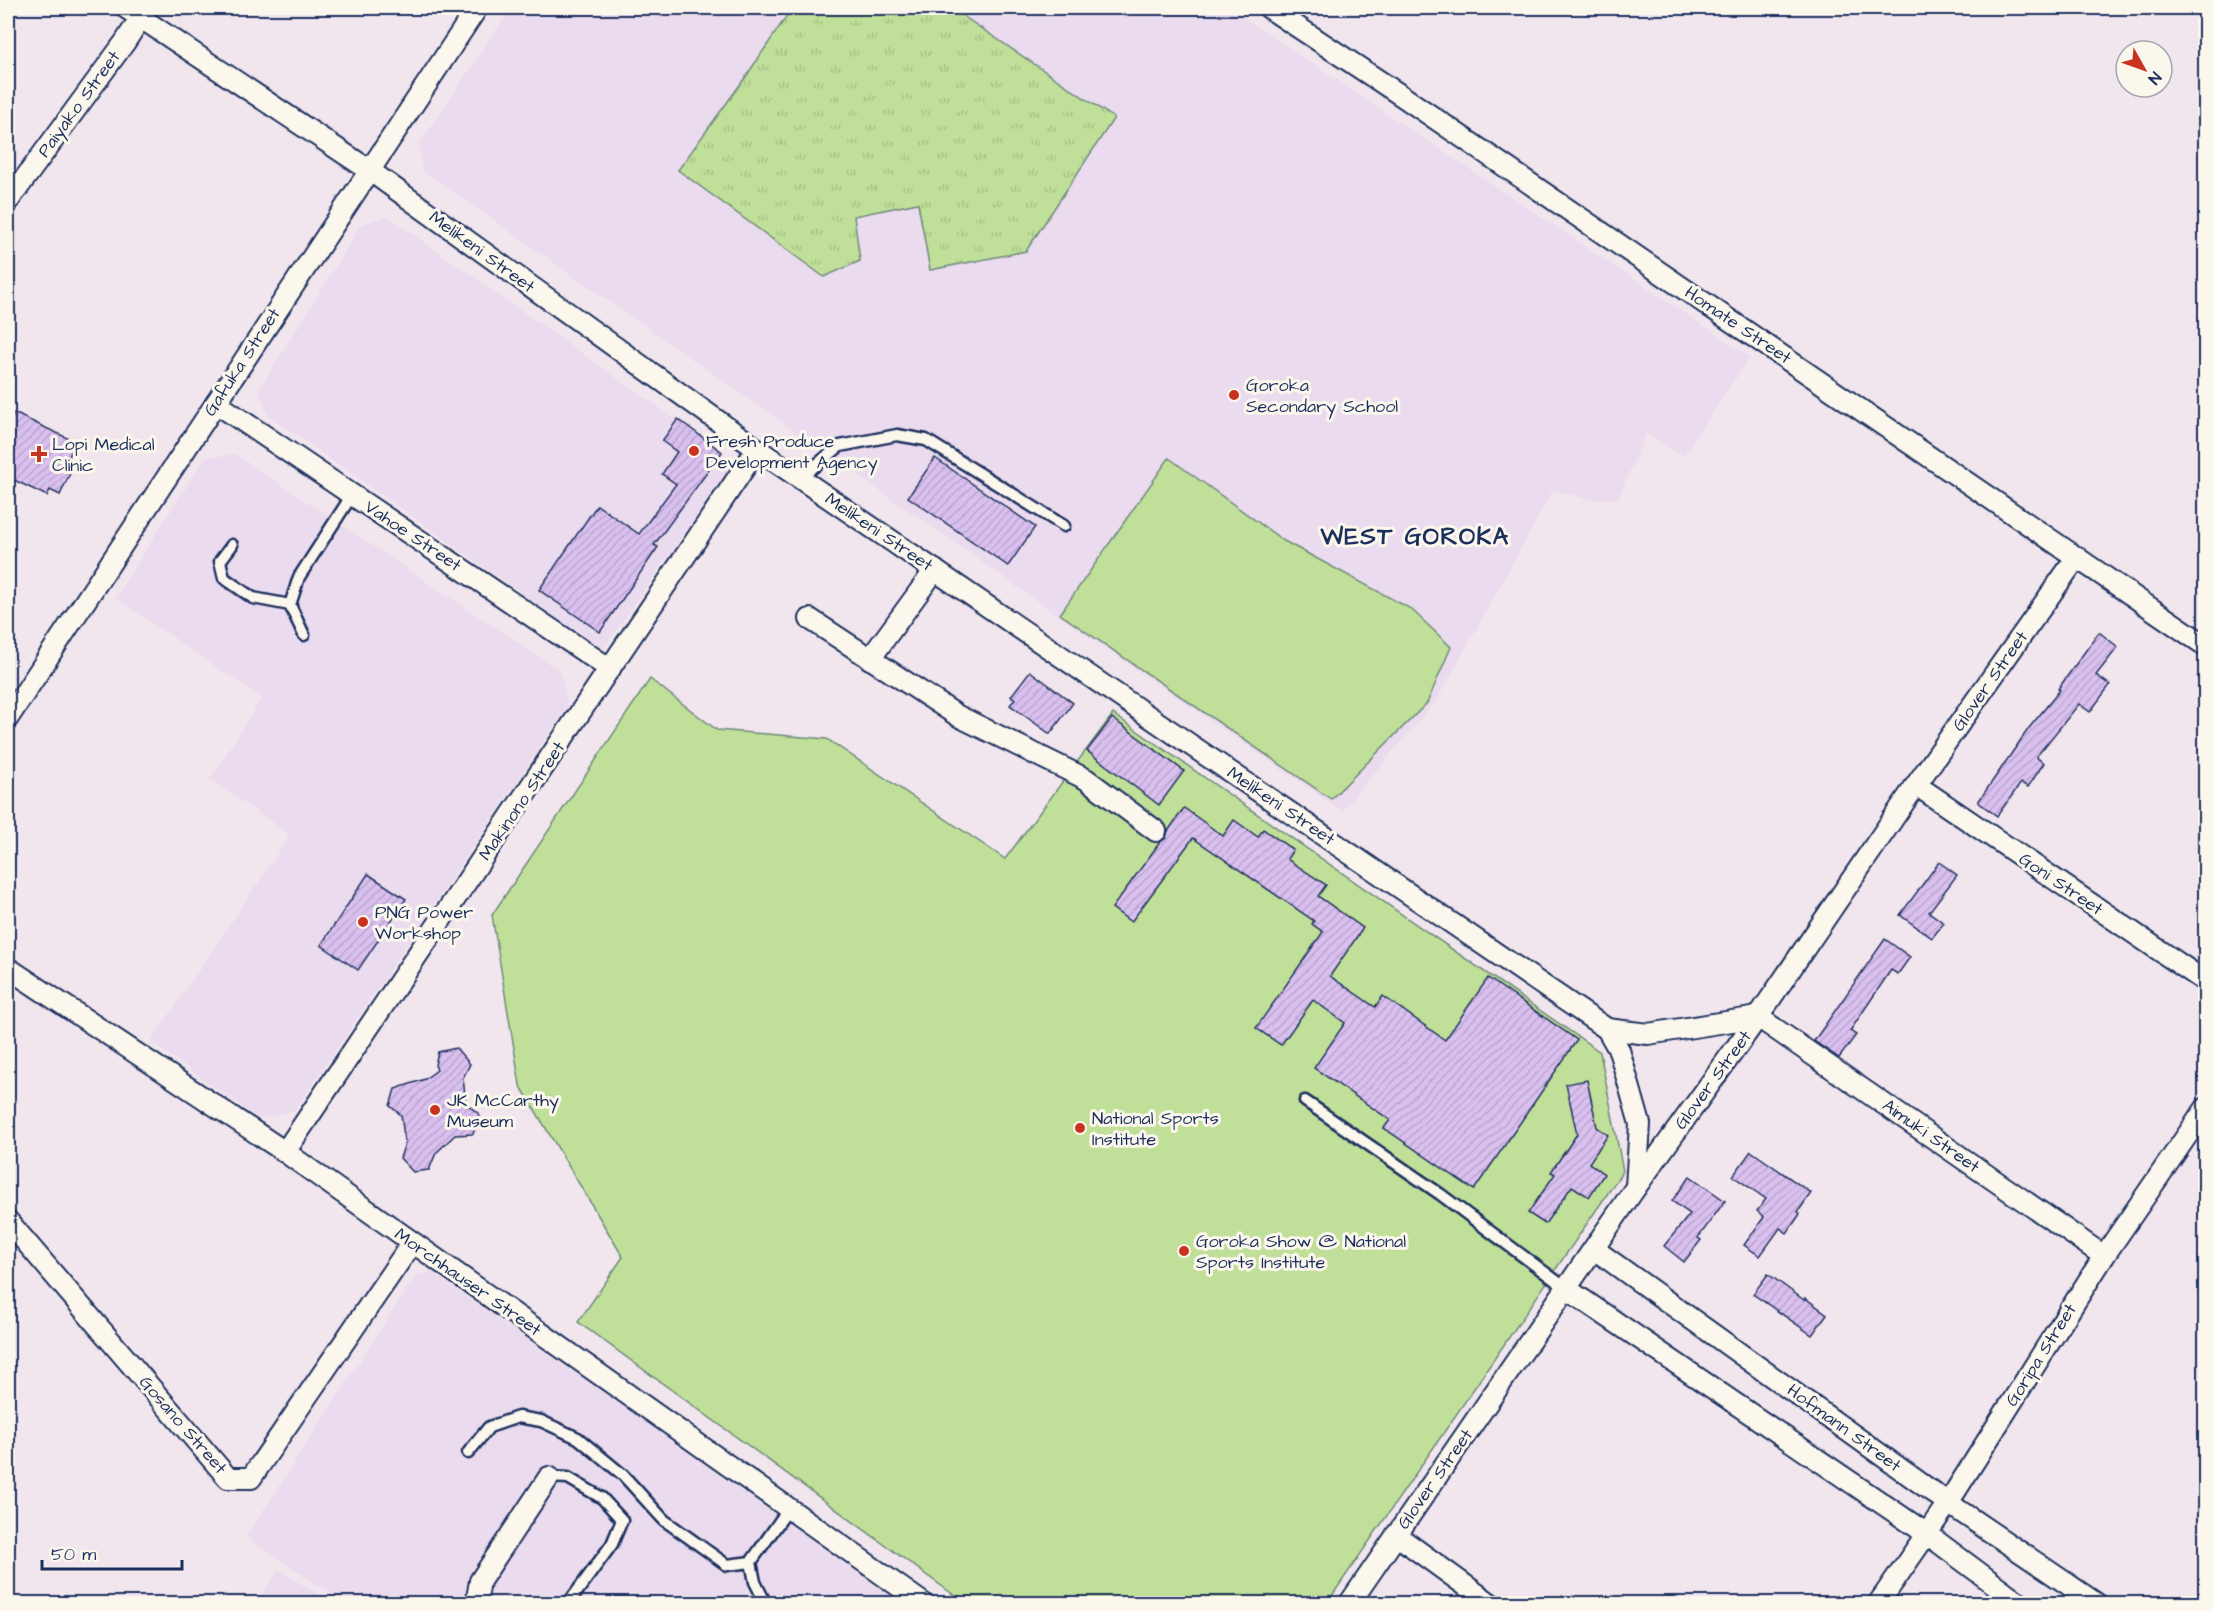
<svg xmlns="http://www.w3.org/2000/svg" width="2213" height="1611" font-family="'Architects Daughter',sans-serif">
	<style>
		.built { fill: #eadbee }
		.grass { fill: url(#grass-tufts); stroke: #6e887c; stroke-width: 1.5 }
		.pitch { fill: #c0e099; stroke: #6e887c; stroke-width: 1.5 }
		.building { fill: url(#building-hatch); stroke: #1b2f5e; stroke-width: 1.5 }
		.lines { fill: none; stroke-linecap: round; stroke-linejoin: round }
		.service-casing { stroke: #1b2f5e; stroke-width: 15 }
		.minor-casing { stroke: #1b2f5e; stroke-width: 24 }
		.service { stroke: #fbf7ec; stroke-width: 10 }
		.minor { stroke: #fbf7ec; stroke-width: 20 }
		.poi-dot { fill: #c8321e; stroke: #fbf7ec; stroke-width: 2 }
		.labels { text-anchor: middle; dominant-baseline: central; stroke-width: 6; stroke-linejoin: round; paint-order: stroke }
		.street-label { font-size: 18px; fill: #1b2f5e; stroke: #fbf7ec }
		.poi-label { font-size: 18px; fill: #1b2f5e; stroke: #fbf7ec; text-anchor: start }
		.district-label { font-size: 24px; font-weight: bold; letter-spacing: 1.5px; fill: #1b2f5e; stroke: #fbf7ec }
	</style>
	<defs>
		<pattern id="grass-tufts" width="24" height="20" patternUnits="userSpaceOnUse" patternTransform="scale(1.5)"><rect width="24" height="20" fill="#c0e099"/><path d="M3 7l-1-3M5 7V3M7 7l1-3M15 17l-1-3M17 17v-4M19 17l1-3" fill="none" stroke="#a4c086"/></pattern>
		<pattern id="building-hatch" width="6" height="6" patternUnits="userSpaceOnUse" patternTransform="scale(1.5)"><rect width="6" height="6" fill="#dac0ef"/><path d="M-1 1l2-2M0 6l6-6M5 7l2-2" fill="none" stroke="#baa5cf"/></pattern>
	</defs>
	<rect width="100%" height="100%" fill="#f1e6ed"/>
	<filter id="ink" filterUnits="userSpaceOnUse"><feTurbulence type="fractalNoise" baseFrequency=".0167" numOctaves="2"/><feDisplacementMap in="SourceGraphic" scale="12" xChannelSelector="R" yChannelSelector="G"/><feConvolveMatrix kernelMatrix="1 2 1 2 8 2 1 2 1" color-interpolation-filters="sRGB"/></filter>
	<g filter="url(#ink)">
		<g class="built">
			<path d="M511,8H1229L1750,357L1683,456L1646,433L1618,498L1591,500L1553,490L1437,700L1342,811L1049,609L422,170L419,145Z"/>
			<path d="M387,216L735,461L602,650L268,415L259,390L361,225Z"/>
			<path d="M235,454L560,671L568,706L295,1110L259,1119L151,1042L290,835L210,779L262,698L115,598L205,458Z"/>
			<path d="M432,1272L900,1603H346L246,1537L416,1275Z"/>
			<path d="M279,1570L332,1603H255Z"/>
		</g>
		<path class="grass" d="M792,8H951L1114,118L1026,251L930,270L918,203L854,216L860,261L824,277L678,170L747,75Z"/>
		<g class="pitch">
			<path d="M1169,458L1284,541L1411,609L1451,647L1427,703L1331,799L1060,614Z"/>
			<path d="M650,679L717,730L827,739L1005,859L1113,714L1600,1052L1623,1171L1327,1603H965L578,1322L623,1257L520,1085L492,915Z"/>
		</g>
		<g class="building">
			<path d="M14,413L76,442L65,465L72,469L60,495L50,490L47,496L8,477V426Z"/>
			<path d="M678,419L722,452L654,545L658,547L600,632L539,590L597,505L639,534L676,484L662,474L677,452L662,441Z"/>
			<path d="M935,458L1035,527L1008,566L908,497Z"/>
			<path d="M2099,632L2118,647L2096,675L2110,685L2090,712L2079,704L2036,757L2044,763L2028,787L2021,783L1997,816L1978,802L2029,728L2060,690L2058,689Z"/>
			<path d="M1030,671L1073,703L1050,734L1010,705L1015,699L1011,696Z"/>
			<path d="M1112,718L1184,771L1159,805L1087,751Z"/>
			<path d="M1184,808L1223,836L1234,820L1258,837L1263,829L1293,850L1287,859L1326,885L1318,896L1363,928L1330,976L1375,1007L1383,996L1445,1040L1488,978L1577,1040L1474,1190L1384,1128L1390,1120L1314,1068L1345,1023L1313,1000L1281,1045L1256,1028L1323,932L1312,924L1314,921L1193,838L1131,922L1112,908L1160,842L1166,838L1168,831Z"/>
			<path d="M1939,862L1957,875L1929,912L1944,923L1932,938L1900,915Z"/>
			<path d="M368,874L406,899L358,970L321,945Z"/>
			<path d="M1885,939L1910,957L1898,974L1891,970L1850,1031L1856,1035L1839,1058L1814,1041Z"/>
			<path d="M456,1048L470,1064L463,1078L466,1103L480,1115L473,1134L455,1135L436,1153L429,1170L413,1172L400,1158L405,1143L401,1115L390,1106L395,1089L425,1079L437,1070L435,1065L438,1052Z"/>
			<path d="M1587,1080L1597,1127L1608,1135L1589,1163L1604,1174L1589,1197L1572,1186L1545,1224L1528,1213L1555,1174L1551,1172L1577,1134L1566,1084Z"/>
			<path d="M1751,1151L1811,1193L1798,1212L1800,1214L1787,1233L1780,1228L1760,1256L1744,1245L1764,1217L1757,1211L1766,1199L1733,1176Z"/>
			<path d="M1690,1176L1725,1201L1698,1238L1701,1240L1684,1262L1664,1246L1690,1214L1672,1201Z"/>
			<path d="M1768,1274L1804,1300L1805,1298L1827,1314L1812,1335L1753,1294Z"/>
		</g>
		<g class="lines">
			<defs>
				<g id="service">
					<path d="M800,478L840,446L897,435L926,440L1064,526"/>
					<path d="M232,545L220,561L224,578L253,598L290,605"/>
					<path d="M304,635L290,605L299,577L352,495"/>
					<path d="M1305,1101L1440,1194L1567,1289"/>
					<path d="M468,1453L489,1427L518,1417L541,1421L578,1438L623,1475L664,1520L727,1565L751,1562"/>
					<path d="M549,1477L568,1478L602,1498L622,1520L612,1544L568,1604"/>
					<path d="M766,1604L755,1582L751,1562L789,1508"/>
				</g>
				<g id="minor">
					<path d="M126,8L369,170L757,449L1607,1029L1619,1050L1640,1124L1636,1187"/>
					<path d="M1269,8L1405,98L2206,646"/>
					<path d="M9,200L125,42L147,8"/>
					<path d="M216,403L610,669"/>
					<path d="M810,619L958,716L1086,779L1156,831"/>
					<path d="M870,659L935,570"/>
					<path d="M8,718L477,8"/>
					<path d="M1916,785L2206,982"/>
					<path d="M8,968L285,1152L924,1604"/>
					<path d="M1607,1029L1648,1034L1758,1017L2104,1256"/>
					<path d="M285,1152L757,449"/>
					<path d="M8,1221L228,1478H251L412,1243"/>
					<path d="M1594,1249L1948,1503L2097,1604"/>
					<path d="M1567,1289L1927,1534L2021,1604"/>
					<path d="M1396,1535L1491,1604"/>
					<path d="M476,1604L480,1581L549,1477"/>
					<path d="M1349,1604L1636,1187L1758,1017L1916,785L2077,557"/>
					<path d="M1878,1604L1948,1503L2104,1256L2206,1108"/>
				</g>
			</defs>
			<use href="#service" class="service-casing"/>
			<use href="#minor" class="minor-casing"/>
			<use href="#service" class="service"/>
			<use href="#minor" class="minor"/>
		</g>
	</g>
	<g class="poi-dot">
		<circle cx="1234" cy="395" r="6"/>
		<circle cx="694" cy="451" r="6"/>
		<path d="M36 445h6v6h6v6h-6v6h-6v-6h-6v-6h6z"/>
		<circle cx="363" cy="922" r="6"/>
		<circle cx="435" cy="1110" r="6"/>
		<circle cx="1080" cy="1128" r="6"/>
		<circle cx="1184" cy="1251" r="6"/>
	</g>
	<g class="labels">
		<g class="street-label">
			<text transform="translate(79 104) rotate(-54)">Paiyako Street</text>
			<text transform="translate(482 252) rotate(36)">Melikeni Street</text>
			<text transform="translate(1738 325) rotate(34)">Homate Street</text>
			<text transform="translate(242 362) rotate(-57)">Gafuka Street</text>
			<text transform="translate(879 532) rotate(34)">Melikeni Street</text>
			<text transform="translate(413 536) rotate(34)">Vahoe Street</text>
			<text transform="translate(1990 681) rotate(-55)">Glover Street</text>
			<text transform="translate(522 801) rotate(-56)">Makinono Street</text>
			<text transform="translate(1281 806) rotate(34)">Melikeni Street</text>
			<text transform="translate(2061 884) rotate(34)">Goni Street</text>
			<text transform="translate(1713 1080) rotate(-54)">Glover Street</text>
			<text transform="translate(1931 1136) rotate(35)">Aimuki Street</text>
			<text transform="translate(468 1282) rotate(35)">Morchhauser Street</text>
			<text transform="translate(2041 1355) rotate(-58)">Goripa Street</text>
			<text transform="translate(183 1425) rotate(49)">Gosano Street</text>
			<text transform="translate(1844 1428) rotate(36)">Hofmann Street</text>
			<text transform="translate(1435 1479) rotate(-55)">Glover Street</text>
		</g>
		<g class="poi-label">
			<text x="1246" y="385">Goroka<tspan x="1246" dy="21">Secondary School</tspan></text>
			<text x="706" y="441">Fresh Produce<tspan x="706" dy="21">Development Agency</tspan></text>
			<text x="52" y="444">Lopi Medical<tspan x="52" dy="21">Clinic</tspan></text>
			<text x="375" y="912">PNG Power<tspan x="375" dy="21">Workshop</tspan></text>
			<text x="447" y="1100">JK McCarthy<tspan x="447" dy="21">Museum</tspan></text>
			<text x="1092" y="1118">National Sports<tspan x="1092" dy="21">Institute</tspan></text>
			<text x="1196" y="1241">Goroka Show @ National<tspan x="1196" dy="21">Sports Institute</tspan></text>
		</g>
		<g class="district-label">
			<text x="1415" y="537">WEST GOROKA</text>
		</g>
	</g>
	<rect width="2213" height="1611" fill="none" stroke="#fbf7ec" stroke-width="30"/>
	<rect x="15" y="15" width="2183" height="1581" fill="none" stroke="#1b2f5e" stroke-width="2" filter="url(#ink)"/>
	<g transform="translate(2144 69) rotate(130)"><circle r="28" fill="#fbf7ec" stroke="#a1a7b3" stroke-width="1.5"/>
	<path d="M0-4.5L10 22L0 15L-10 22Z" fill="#c8321e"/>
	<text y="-9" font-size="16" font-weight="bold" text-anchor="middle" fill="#1b2f5e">N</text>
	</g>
	<path d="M42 1560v9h140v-9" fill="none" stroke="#1b2f5e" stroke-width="3"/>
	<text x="51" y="1560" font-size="18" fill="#1b2f5e" stroke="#fbf7ec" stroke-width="4.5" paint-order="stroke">50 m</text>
</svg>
